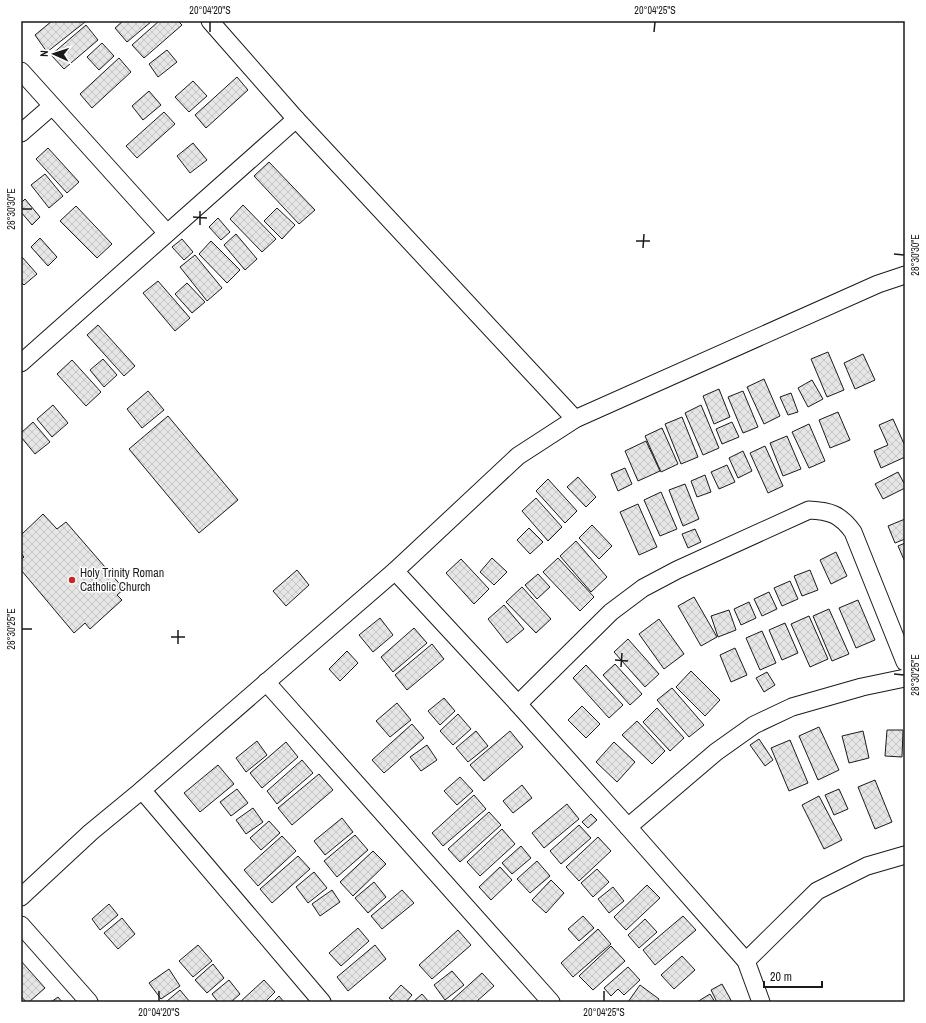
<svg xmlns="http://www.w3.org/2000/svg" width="926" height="1023" font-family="'Archivo Narrow',sans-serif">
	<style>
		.building { fill: url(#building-cross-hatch); stroke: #1a1a1a }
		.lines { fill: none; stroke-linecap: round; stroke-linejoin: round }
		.street-casing { stroke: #1a1a1a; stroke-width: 19 }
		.street { stroke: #fff; stroke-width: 17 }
		.ticks { fill: none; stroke: #1a1a1a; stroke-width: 1.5 }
		.poi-dot { fill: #c62828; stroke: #fff; stroke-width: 1.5 }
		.labels { text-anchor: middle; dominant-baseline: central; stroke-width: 3; stroke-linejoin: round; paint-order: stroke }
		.poi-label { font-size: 12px; fill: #1a1a1a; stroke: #fff; text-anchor: start }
		.neatline { fill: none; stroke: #1a1a1a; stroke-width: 1.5 }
		.ticks-label { font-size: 10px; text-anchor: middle; fill: #1a1a1a }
	</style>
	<defs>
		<pattern id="building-cross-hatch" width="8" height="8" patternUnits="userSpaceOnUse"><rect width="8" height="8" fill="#e6e6e6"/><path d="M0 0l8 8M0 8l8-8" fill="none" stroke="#c5c5c5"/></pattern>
	</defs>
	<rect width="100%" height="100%" fill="#fff"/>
	<g class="building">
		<path d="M52,21H84L85,22L47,52L35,35Z"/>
		<path d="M123,21H152L127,42L115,28Z"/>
		<path d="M159,21H178L182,25L144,58L132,45Z"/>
		<path d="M86,25L98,40L64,69L51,55Z"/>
		<path d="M102,43L114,56L99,70L87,57Z"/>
		<path d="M167,50L177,62L158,77L149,64Z"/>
		<path d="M119,58L131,72L92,108L80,94Z"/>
		<path d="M237,77L248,90L206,128L195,115Z"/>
		<path d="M193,81L207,96L189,112L175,97Z"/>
		<path d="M149,91L161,105L143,120L132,106Z"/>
		<path d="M164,112L175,124L137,158L126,146Z"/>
		<path d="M193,143L207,160L190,173L177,156Z"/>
		<path d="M48,148L79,182L67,193L36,159Z"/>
		<path d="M269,162L315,210L299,224L254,176Z"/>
		<path d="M45,174L63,196L49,208L31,185Z"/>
		<path d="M25,199L40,217L32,225L21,212V203Z"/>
		<path d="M243,205L276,239L262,252L230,219Z"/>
		<path d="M76,206L112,244L97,258L60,221Z"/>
		<path d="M277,208L295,225L282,239L264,221Z"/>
		<path d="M218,218L230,232L221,240L209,227Z"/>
		<path d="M236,234L257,259L245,270L224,245Z"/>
		<path d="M40,238L57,257L48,266L31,247Z"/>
		<path d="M182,239L193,252L184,260L172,247Z"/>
		<path d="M211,241L240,270L227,283L199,254Z"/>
		<path d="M195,255L222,288L207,301L180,267Z"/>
		<path d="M22,257L37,274L24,285L21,282V258Z"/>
		<path d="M158,281L190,318L175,331L143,293Z"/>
		<path d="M187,283L205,302L192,313L175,294Z"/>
		<path d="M98,325L135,366L124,376L87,335Z"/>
		<path d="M828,352L844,390L827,397L811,359Z"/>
		<path d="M863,354L875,380L855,389L844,363Z"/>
		<path d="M103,359L117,375L104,387L90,370Z"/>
		<path d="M72,360L101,392L86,406L57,374Z"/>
		<path d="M764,379L780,416L764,424L747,387Z"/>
		<path d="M812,380L823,399L808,407L798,388Z"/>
		<path d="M719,389L730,417L714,424L703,396Z"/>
		<path d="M148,391L164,410L142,428L127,409Z"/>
		<path d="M743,391L758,427L743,433L728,397Z"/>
		<path d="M791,393L798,412L788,415L780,397Z"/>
		<path d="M53,405L68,423L52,437L37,419Z"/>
		<path d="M701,405L719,448L703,455L685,413Z"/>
		<path d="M838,412L850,440L830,448L819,420Z"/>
		<path d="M168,416L238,500L199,533L129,449Z"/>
		<path d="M682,417L698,457L681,464L665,424Z"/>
		<path d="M893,419L905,446V457L881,468L874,451L888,445L879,425Z"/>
		<path d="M33,422L50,442L35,454L21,437V433Z"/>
		<path d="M732,422L739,437L722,444L716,429Z"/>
		<path d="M809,424L825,461L809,468L792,432Z"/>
		<path d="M662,428L678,464L661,472L645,436Z"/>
		<path d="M787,436L801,469L783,476L770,443Z"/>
		<path d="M646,441L660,471L638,481L625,451Z"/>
		<path d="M765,446L783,486L768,493L750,453Z"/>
		<path d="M743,451L752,471L738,478L729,458Z"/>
		<path d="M727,465L735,482L719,489L711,472Z"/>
		<path d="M625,468L632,484L618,491L611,474Z"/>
		<path d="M898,472L905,485V488L883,499L875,484Z"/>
		<path d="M705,475L711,492L697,497L691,481Z"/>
		<path d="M578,477L596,497L586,507L567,487Z"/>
		<path d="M548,479L577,511L565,523L536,491Z"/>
		<path d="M685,484L699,519L683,526L669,490Z"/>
		<path d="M661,492L677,529L660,536L644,500Z"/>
		<path d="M536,498L562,527L548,541L522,511Z"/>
		<path d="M638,504L657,547L639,555L620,512Z"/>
		<path d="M43,514L57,529L66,522L124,589L117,595L122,600L90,629L85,623L74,633L21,570V560L24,557L21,553V535Z"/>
		<path d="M905,519V539L895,543L888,526Z"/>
		<path d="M592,525L612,546L599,559L579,538Z"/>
		<path d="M529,528L543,542L530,554L517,540Z"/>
		<path d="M695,529L701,542L688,548L682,534Z"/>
		<path d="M576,541L607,577L591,592L560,556Z"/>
		<path d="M905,543V562L898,546Z"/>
		<path d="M836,552L847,576L831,584L820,560Z"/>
		<path d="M492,558L507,572L494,585L480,572Z"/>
		<path d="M558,558L594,597L580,611L543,572Z"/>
		<path d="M461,559L489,589L474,604L446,573Z"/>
		<path d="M297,570L309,585L286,606L273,591Z"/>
		<path d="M810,570L818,590L802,596L794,576Z"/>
		<path d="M538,574L550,587L537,599L525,585Z"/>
		<path d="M790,581L798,599L782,606L774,588Z"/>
		<path d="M522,587L551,619L536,633L506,602Z"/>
		<path d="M769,592L777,609L762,616L754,599Z"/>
		<path d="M694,597L717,637L701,646L678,606Z"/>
		<path d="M858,600L875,640L856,648L839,608Z"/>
		<path d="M749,602L756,618L741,625L734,609Z"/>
		<path d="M504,605L524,629L507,643L488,619Z"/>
		<path d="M829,609L849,654L832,661L813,616Z"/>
		<path d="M729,610L736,630L718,637L711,616Z"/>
		<path d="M809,616L828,659L810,667L791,624Z"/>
		<path d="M380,618L393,635L373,652L359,635Z"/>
		<path d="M659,619L684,654L664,669L639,634Z"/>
		<path d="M785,623L798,653L782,660L769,630Z"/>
		<path d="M414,628L427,643L393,672L381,657Z"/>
		<path d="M762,631L776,663L760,670L746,638Z"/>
		<path d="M628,639L659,674L645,687L614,652Z"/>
		<path d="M432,644L444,659L407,690L395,675Z"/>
		<path d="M735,648L747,675L731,682L720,655Z"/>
		<path d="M347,651L358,663L340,681L329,669Z"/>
		<path d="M615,664L642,694L630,705L603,675Z"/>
		<path d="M586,665L623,705L609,718L573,678Z"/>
		<path d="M691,671L720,700L705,716L676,687Z"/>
		<path d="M767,672L775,685L764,692L756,678Z"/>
		<path d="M672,688L704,725L689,737L657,700Z"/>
		<path d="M444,698L455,711L440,725L428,711Z"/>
		<path d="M397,703L411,720L390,737L376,721Z"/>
		<path d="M582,706L600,724L586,738L568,720Z"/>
		<path d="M657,708L684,738L670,751L643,722Z"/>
		<path d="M458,714L471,729L453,745L440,731Z"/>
		<path d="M637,721L665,751L652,764L622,735Z"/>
		<path d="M412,724L424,738L384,773L372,760Z"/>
		<path d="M819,727L839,770L818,780L799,736Z"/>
		<path d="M887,730H903L902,757L885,756Z"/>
		<path d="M476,731L488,746L468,762L456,748Z"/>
		<path d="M510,731L523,747L484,781L470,765Z"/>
		<path d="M863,731L869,758L849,763L842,736Z"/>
		<path d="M759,739L773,760L765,766L750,745Z"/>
		<path d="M790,740L808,783L789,791L771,748Z"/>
		<path d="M257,741L267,755L246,772L236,758Z"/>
		<path d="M286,742L298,757L262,788L250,773Z"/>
		<path d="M614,742L635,762L617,782L596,762Z"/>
		<path d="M427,745L437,760L421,771L410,757Z"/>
		<path d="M302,760L313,773L277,804L267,791Z"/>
		<path d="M218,765L234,784L200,812L184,793Z"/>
		<path d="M319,774L333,790L292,825L278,808Z"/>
		<path d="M460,777L473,791L457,805L444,791Z"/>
		<path d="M875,780L892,822L875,829L858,787Z"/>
		<path d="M522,785L532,798L513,813L503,801Z"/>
		<path d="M237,789L248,803L231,816L220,802Z"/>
		<path d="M839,789L848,809L834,815L825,795Z"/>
		<path d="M474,795L486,809L443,846L432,833Z"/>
		<path d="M819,796L842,840L824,849L802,805Z"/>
		<path d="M567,804L579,819L544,848L532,833Z"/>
		<path d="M253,808L263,822L246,834L236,820Z"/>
		<path d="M489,812L501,825L460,862L448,849Z"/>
		<path d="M591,814L597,820L588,828L582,822Z"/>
		<path d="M342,818L353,832L325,855L314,841Z"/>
		<path d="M269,821L280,833L261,850L250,838Z"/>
		<path d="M579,825L591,838L561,864L550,851Z"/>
		<path d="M502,829L515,844L480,876L467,862Z"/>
		<path d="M355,835L368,850L337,877L324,861Z"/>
		<path d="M282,836L296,851L258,886L244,870Z"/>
		<path d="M598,837L611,851L579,881L566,867Z"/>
		<path d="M521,846L531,858L512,874L502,863Z"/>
		<path d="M373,851L386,864L353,896L340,882Z"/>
		<path d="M298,856L310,869L272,903L260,889Z"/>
		<path d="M537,861L550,876L530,893L517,879Z"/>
		<path d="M500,867L512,880L491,900L479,887Z"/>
		<path d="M597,869L609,882L593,897L581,883Z"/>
		<path d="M314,872L327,888L308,903L296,887Z"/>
		<path d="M551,880L564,893L546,913L532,900Z"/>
		<path d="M374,882L386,897L368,913L355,898Z"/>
		<path d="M647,885L660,898L626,930L614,917Z"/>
		<path d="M613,887L624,901L609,913L598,899Z"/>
		<path d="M332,890L340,902L320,916L312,904Z"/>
		<path d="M402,890L414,903L382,929L371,916Z"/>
		<path d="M109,904L118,915L100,930L92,919Z"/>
		<path d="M583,916L594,928L579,941L568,929Z"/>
		<path d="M683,916L696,930L655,965L643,950Z"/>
		<path d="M122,918L135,934L118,949L104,933Z"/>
		<path d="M645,919L657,932L639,948L628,935Z"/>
		<path d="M358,928L369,941L341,966L329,953Z"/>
		<path d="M598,929L611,944L573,977L561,963Z"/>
		<path d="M458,930L471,945L432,979L419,965Z"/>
		<path d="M198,945L212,961L193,977L179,961Z"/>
		<path d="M375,945L386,959L348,991L337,977Z"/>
		<path d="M611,946L625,961L593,990L579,976Z"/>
		<path d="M682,956L695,970L674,989L661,975Z"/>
		<path d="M21,961L45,988L29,1002H26L21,996Z"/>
		<path d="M213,964L224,978L207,993L195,980Z"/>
		<path d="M628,967L640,980L624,995L618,989L611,996L604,988Z"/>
		<path d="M169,969L180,986L161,999L149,983Z"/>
		<path d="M452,971L464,985L445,1000L434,985Z"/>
		<path d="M482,973L494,986L476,1002H450Z"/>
		<path d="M229,980L240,994L231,1002H218L212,994Z"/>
		<path d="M264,980L275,992L265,1002H240Z"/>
		<path d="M722,984L732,1002H717L711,990Z"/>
		<path d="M401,985L412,995L406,1002H394L389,998Z"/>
		<path d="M640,985L659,999L657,1002H628Z"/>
		<path d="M180,990L190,1002H166Z"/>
		<path d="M422,994L429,1002H413Z"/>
		<path d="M710,994L715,1002H697Z"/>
		<path d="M279,996L284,1002H273Z"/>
		<path d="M58,997L62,1002H51Z"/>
	</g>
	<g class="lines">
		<defs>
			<g id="street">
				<path d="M210,21L296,119L575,419"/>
				<path d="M21,71L167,233"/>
				<path d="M21,133L52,106"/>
				<path d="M21,363L296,119"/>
				<path d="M395,571L518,704L628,827L746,961L761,1002"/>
				<path d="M266,682L551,1002"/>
				<path d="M518,704L611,612L643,588L677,570L809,510C830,511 840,514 853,532L905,662"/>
				<path d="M142,790L322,1002"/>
				<path d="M628,827L716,752L754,725L792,707L862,687L905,678"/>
				<path d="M21,897L91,832L142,790L395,571L518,456L575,419L878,284L905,275"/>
				<path d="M21,925L89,1002"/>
				<path d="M746,961L817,891L867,866L905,855"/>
			</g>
		</defs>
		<use href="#street" class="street-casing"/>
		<use href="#street" class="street"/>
	</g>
	<path class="ticks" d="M210,32V22M654,32L655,22M22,209H32M193,217L207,218M200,225V211M636,241H650M643,248L644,234M894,254L904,255M22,629H32M171,637H185M178,644V630M615,660L628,661M621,667L622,653M894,674L904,675M159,1001V991M604,1001V991"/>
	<circle class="poi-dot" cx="72" cy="580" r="4"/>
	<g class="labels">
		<g class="poi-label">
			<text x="80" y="573">Holy Trinity Roman<tspan x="80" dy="14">Catholic Church</tspan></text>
		</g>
	</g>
	<rect width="926" height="1023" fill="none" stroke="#ffffff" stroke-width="44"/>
	<g transform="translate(54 54) rotate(273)" stroke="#ffffff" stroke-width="3" paint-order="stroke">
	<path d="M0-3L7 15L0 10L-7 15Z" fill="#1a1a1a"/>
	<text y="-6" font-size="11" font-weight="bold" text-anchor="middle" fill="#1a1a1a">N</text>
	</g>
	<path d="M764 981v6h58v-6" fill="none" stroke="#1a1a1a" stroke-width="2"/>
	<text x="770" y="981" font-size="12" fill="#1a1a1a" stroke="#ffffff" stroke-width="3" paint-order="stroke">20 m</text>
	<rect x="22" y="22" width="882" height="979" class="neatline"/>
	<g class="ticks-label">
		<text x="210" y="14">20°04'20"S</text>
		<text x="655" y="14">20°04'25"S</text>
		<text transform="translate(11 209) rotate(-90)" y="4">28°30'30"E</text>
		<text transform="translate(915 255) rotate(-90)" y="4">28°30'30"E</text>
		<text transform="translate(11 629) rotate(-90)" y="4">28°30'25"E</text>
		<text transform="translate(915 675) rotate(-90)" y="4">28°30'25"E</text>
		<text x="159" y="1016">20°04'20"S</text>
		<text x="604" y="1016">20°04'25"S</text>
	</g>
</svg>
